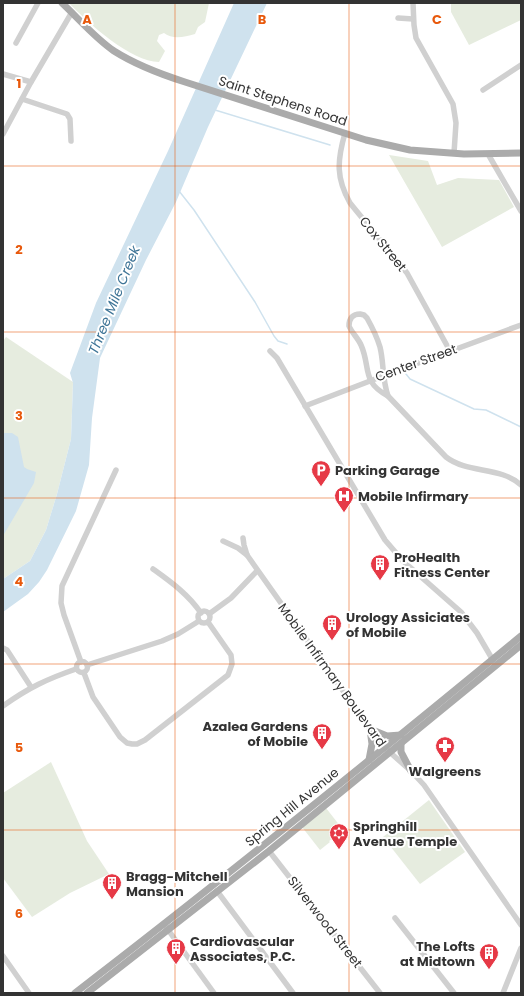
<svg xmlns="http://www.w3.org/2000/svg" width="524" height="996" font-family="Poppins,sans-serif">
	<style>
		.green { fill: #e6ecdf }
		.water { fill: #cfe2ee }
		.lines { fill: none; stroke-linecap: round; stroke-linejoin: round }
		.stream { stroke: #cfe2ee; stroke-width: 1.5 }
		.minor { stroke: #d0d0d0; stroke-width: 5.5 }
		.major { stroke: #ababab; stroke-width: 7 }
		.grid { fill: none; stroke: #e8590c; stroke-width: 1; stroke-opacity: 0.55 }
		.labels { text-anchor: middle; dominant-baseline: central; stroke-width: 4; stroke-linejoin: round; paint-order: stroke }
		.street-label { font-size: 13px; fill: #333; stroke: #fff }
		.poi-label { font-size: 13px; font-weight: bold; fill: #333; stroke: #fff; text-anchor: start }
		.water-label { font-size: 14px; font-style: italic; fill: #3f7597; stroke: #fff }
		.grid-label { font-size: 13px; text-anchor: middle; font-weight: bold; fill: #e8590c; stroke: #fff; stroke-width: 4; stroke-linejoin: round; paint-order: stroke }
	</style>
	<rect width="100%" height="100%" fill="#fff"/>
	<g class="green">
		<path d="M69,3H209L205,22L198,27L195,34C184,37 173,40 164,33L159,35L157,41L165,51L159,62C131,62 88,23 69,3Z"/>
		<path d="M451,3H521V20L469,45L451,12Z"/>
		<path d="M389,155L428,161L437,185L458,178L499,180L514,207L442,247Z"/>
		<path d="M6,337L73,382L71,439L57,494L46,530L30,561L3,579V341Z"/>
		<path d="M51,762L87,841L109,874L70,893L32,917L3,878V793Z"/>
		<path d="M429,800L465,852L420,884L383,837Z"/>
		<path d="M326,808L344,831L329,841L330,842L320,850L302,827Z"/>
	</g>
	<g class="water">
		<path d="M234,3H267L208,127L176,202L146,260L100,358L92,418L89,465L76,511L47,570L39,582L28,594L3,612V579L30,561L46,530L57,494L71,439L73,383L70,373L96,303L168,151Z"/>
		<path d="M4,433H12L18,437L24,467L27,469L36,472L34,483L3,536V434Z"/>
	</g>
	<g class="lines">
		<g class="stream">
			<path d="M215,110L330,145"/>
			<path d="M179,191L194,210L255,302L274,336L278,341L287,344"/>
			<path d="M406,374L410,379L474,409L486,410L521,427"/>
		</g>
		<g class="minor">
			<path d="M413,3L414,25L416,38L453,104L456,123L454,153"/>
			<path d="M398,18L413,19"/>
			<path d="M16,43L38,3"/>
			<path d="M3,74L31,82"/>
			<path d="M483,90L521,65"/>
			<path d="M22,99L67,114L70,119L71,141"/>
			<path d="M345,133C337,161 336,178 350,203L407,273L450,351"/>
			<path d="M3,134L31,82L72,12"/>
			<path d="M488,154L521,211"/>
			<path d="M360,314L364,315L367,318C372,327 377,337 380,347C384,363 382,379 388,396C361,382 371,367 361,345C358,338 352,333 349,326C349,318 353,314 360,314Z"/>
			<path d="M270,351L277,358L385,540L403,561L461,612L477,633L494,662"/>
			<path d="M388,396L446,457C468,474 500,466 521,485"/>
			<path d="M305,406L383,376L521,325"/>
			<path d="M243,538L244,545L247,555L370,729L385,748L411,771L424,785L521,925"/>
			<path d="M223,541L238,548L247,555"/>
			<path d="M153,569C171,582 188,594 201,613"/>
			<circle cx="204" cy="617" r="6"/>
			<path d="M209,614L231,598L257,571"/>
			<path d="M3,648L7,650L31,687"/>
			<circle cx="82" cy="667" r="5.5"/>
			<path d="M81,662L64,615L61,603L62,586L116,470"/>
			<path d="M87,665L162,641L178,634L199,621"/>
			<path d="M84,673L93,697L120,737L127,743L132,744H137L145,740L228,675L232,664L231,655L208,622"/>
			<path d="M3,706C28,688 47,679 76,669"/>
			<path d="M269,851L380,993"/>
			<path d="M217,891L293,993"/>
			<path d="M395,918L454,993"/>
			<path d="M166,927L214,993"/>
			<path d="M3,956L29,993"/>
			<path d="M503,993L521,948"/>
		</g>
		<g class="major">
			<path d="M62,3C79,19 95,38 114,51C136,65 160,74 185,82L366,140L410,150L464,154L521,153"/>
			<path d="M370,729L387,736L401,735"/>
			<path d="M401,744V752L411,771"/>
			<path d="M369,760L372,744L370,729"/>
			<path d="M75,993C226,877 374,757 521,636"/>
			<path d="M87,993L269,851L521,645"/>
		</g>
	</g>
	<path class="grid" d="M175,3V993M349,3V993M3,166H521M3,332H521M3,498H521M3,664H521M3,830H521"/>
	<defs>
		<symbol id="parking-pin" viewBox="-11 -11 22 30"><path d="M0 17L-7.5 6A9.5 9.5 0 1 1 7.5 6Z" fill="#e63946" stroke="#fff"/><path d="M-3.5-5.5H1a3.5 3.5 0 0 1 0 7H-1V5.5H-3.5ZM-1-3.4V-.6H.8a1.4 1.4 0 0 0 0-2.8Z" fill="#fff"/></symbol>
		<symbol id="hospital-pin" viewBox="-11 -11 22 30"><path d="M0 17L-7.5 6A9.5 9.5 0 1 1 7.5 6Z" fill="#e63946" stroke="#fff"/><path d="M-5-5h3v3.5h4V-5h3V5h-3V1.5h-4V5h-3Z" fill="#fff"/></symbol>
		<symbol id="building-pin" viewBox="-11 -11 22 30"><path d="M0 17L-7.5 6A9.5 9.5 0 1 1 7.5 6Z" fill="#e63946" stroke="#fff"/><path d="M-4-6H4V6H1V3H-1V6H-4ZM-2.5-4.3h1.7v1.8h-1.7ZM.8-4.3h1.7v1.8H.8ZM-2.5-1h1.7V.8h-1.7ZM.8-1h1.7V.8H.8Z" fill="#fff"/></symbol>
		<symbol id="pharmacy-pin" viewBox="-11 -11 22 30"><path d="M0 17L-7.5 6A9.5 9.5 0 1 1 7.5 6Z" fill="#e63946" stroke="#fff"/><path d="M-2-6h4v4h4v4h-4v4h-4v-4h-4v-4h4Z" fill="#fff"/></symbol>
		<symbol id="synagogue-pin" viewBox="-11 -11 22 30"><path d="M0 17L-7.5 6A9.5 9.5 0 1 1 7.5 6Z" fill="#e63946" stroke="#fff"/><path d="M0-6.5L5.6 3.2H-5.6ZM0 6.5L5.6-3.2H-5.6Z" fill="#fff"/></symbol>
	</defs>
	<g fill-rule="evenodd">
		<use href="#parking-pin" x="310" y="459" width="22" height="30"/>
		<use href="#hospital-pin" x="333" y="485" width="22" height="30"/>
		<use href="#building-pin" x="369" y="553" width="22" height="30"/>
		<use href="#building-pin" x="321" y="613" width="22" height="30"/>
		<use href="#building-pin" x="311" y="722" width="22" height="30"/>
		<use href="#pharmacy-pin" x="434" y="735" width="22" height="30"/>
		<use href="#synagogue-pin" x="328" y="822" width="22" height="30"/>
		<use href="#building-pin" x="101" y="872" width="22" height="30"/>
		<use href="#building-pin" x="165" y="937" width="22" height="30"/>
		<use href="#building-pin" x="478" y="942" width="22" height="30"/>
	</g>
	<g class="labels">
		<g class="street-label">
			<text transform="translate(283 101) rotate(18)">Saint Stephens Road</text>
			<text transform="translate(383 244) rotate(51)">Cox Street</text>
			<text transform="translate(416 363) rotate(-20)">Center Street</text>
			<text transform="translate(332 675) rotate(54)">Mobile Infirmary Boulevard</text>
			<text transform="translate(292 807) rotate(-39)">Spring Hill Avenue</text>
			<text transform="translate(325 922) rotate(52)">Silverwood Street</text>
		</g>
		<g class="poi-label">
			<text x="335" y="470">Parking Garage</text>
			<text x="358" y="496">Mobile Infirmary</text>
			<text x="394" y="557">ProHealth<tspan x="394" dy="15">Fitness Center</tspan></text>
			<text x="346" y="617">Urology Assiciates<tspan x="346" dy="15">of Mobile</tspan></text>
			<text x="308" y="726" text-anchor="end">Azalea Gardens<tspan x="308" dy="15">of Mobile</tspan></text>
			<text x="445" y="771" text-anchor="middle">Walgreens</text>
			<text x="353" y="826">Springhill<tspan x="353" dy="15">Avenue Temple</tspan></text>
			<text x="126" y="876">Bragg-Mitchell<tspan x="126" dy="15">Mansion</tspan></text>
			<text x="190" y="941">Cardiovascular<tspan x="190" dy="15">Associates, P.C.</tspan></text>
			<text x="475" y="946" text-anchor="end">The Lofts<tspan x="475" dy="15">at Midtown</tspan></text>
		</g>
		<g class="water-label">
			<text transform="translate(114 300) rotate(-68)">Three Mile Creek</text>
		</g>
	</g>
	<g class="grid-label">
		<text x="87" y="24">A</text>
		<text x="262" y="24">B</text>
		<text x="437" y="24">C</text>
		<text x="19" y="88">1</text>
		<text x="19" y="254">2</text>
		<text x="19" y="420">3</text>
		<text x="19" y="586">4</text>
		<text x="19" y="752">5</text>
		<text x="19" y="918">6</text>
	</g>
	<rect width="524" height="996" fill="none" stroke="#333333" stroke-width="8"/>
</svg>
